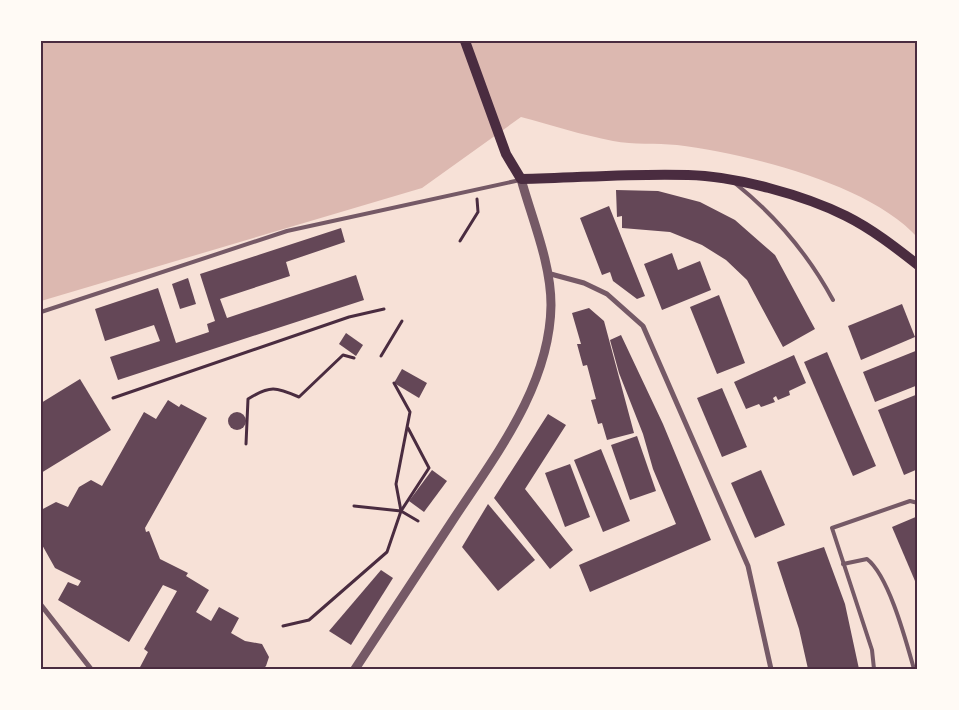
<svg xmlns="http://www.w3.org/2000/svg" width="959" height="710" font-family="'IBM Plex Sans',sans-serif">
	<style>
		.water { fill: #dcb8b0 }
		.building { fill: #644757 }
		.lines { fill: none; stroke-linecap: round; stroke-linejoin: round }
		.path { stroke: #4a2c40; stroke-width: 3 }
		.service { stroke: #755966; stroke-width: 4 }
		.minor { stroke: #755966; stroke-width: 5 }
		.tertiary { stroke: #755966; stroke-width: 9 }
		.secondary { stroke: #4a2c40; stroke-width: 10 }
		.neatline { fill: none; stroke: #4a2c40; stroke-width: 2 }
	</style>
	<rect width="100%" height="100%" fill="#f7e1d7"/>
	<path class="water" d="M41,41H918V238C870,184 748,154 677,145C656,143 634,145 613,141C582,135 551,125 521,117L422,188L41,301Z"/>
	<g class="building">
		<path d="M616,190L658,191L700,202L735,220L775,255L815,329L783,347L747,280L726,260L702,245L670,232L622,228V216L617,217Z"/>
		<path d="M609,206L645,296L637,299L613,281L610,272L602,275L580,218Z"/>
		<path d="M341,228L345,242L286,262L290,276L220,299L227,318L356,275L364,300L118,380L110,357L160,341L154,325L105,341L95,309L158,288L176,343L209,332L207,324L215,321L200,274Z"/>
		<path d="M672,253L678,270L700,261L711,290L662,310L644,264Z"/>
		<path d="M188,278L196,304L180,309L172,284Z"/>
		<path d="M719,295L745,363L717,374L690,307Z"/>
		<path d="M902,304L915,337L861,360L848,326Z"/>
		<path d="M589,308L604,321L634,433L607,440L602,423L598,424L591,400L596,399L587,365L583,366L577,344H581L572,313Z"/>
		<path d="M346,333L363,345L356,356L339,344Z"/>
		<path d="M621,335L663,424L711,540L590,592L579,565L676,524L653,469L643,434L619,373L610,340Z"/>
		<path d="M918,350V385L875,402L863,372Z"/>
		<path d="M827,352L876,466L853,476L804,362Z"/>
		<path d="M794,355L806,383L789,391L790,395L778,400L776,396L773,398L775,402L761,407L759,404L746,409L734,382Z"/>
		<path d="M402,369L427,383L419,398L394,383Z"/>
		<path d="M80,379L111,430L41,473V403Z"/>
		<path d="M722,388L747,447L722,457L697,398Z"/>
		<path d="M918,394V469L904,475L878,410Z"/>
		<path d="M168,400L179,407L181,404L207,418L145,528L146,532L149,531L160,559L188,573L186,576L209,590L196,612L211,621L219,607L239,618L231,633L245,641L262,644L269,657L266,666L263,669H139L148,652L144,649L177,591L163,585L129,642L58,600L68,582L78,586L81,581L55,568L41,543V510L56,502L68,507L79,487L91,480L102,486L144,412L156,419Z"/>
		<circle cx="237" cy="421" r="9"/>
		<path d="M548,414L566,425L525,489L573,550L550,569L494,498Z"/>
		<path d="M637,436L656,491L630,500L611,445Z"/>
		<path d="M601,449L630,521L603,532L574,460Z"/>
		<path d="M570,464L590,517L565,527L545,473Z"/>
		<path d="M432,470L447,481L424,512L409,501Z"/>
		<path d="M761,470L785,525L755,538L731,483Z"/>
		<path d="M488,504L535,560L498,591L462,547Z"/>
		<path d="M918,516V588L892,527Z"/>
		<path d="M824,547L845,604L859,669H808L799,629L777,562Z"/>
		<path d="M381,570L393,578L351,645L329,631Z"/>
	</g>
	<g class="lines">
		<g class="path">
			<path d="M460,241L478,212L477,199"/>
			<path d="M381,356L402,321"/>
			<path d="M113,398L349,317L384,309"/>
			<path d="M246,444L248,399C270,385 276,387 299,397L343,355L354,358"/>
			<path d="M354,506L401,511L418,521"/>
			<path d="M401,511L429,468L408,428"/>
			<path d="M283,626L309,620L387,552L401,511L396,484L410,412L394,383"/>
		</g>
		<g class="service">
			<path d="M736,184C777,217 808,254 833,300"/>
			<path d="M41,312L287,231L520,180"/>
			<path d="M843,564L867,559C889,576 906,641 914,669"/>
			<path d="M874,669L872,650L832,528L910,501L918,503"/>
		</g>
		<g class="minor">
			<path d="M547,273L584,283L607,294L643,326L748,566L771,669"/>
			<path d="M41,605L91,669"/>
		</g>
		<path class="tertiary" d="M355,669C387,620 419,571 451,523C494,457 550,387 551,305C551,263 532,219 521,179"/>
		<path class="secondary" d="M465,41L506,154L521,179C577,178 633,173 688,175C735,176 804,195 846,216C872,229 895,247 918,265"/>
	</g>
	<rect width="959" height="710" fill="none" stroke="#fffaf5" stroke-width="85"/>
	<rect x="42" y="42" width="874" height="626" class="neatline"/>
</svg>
